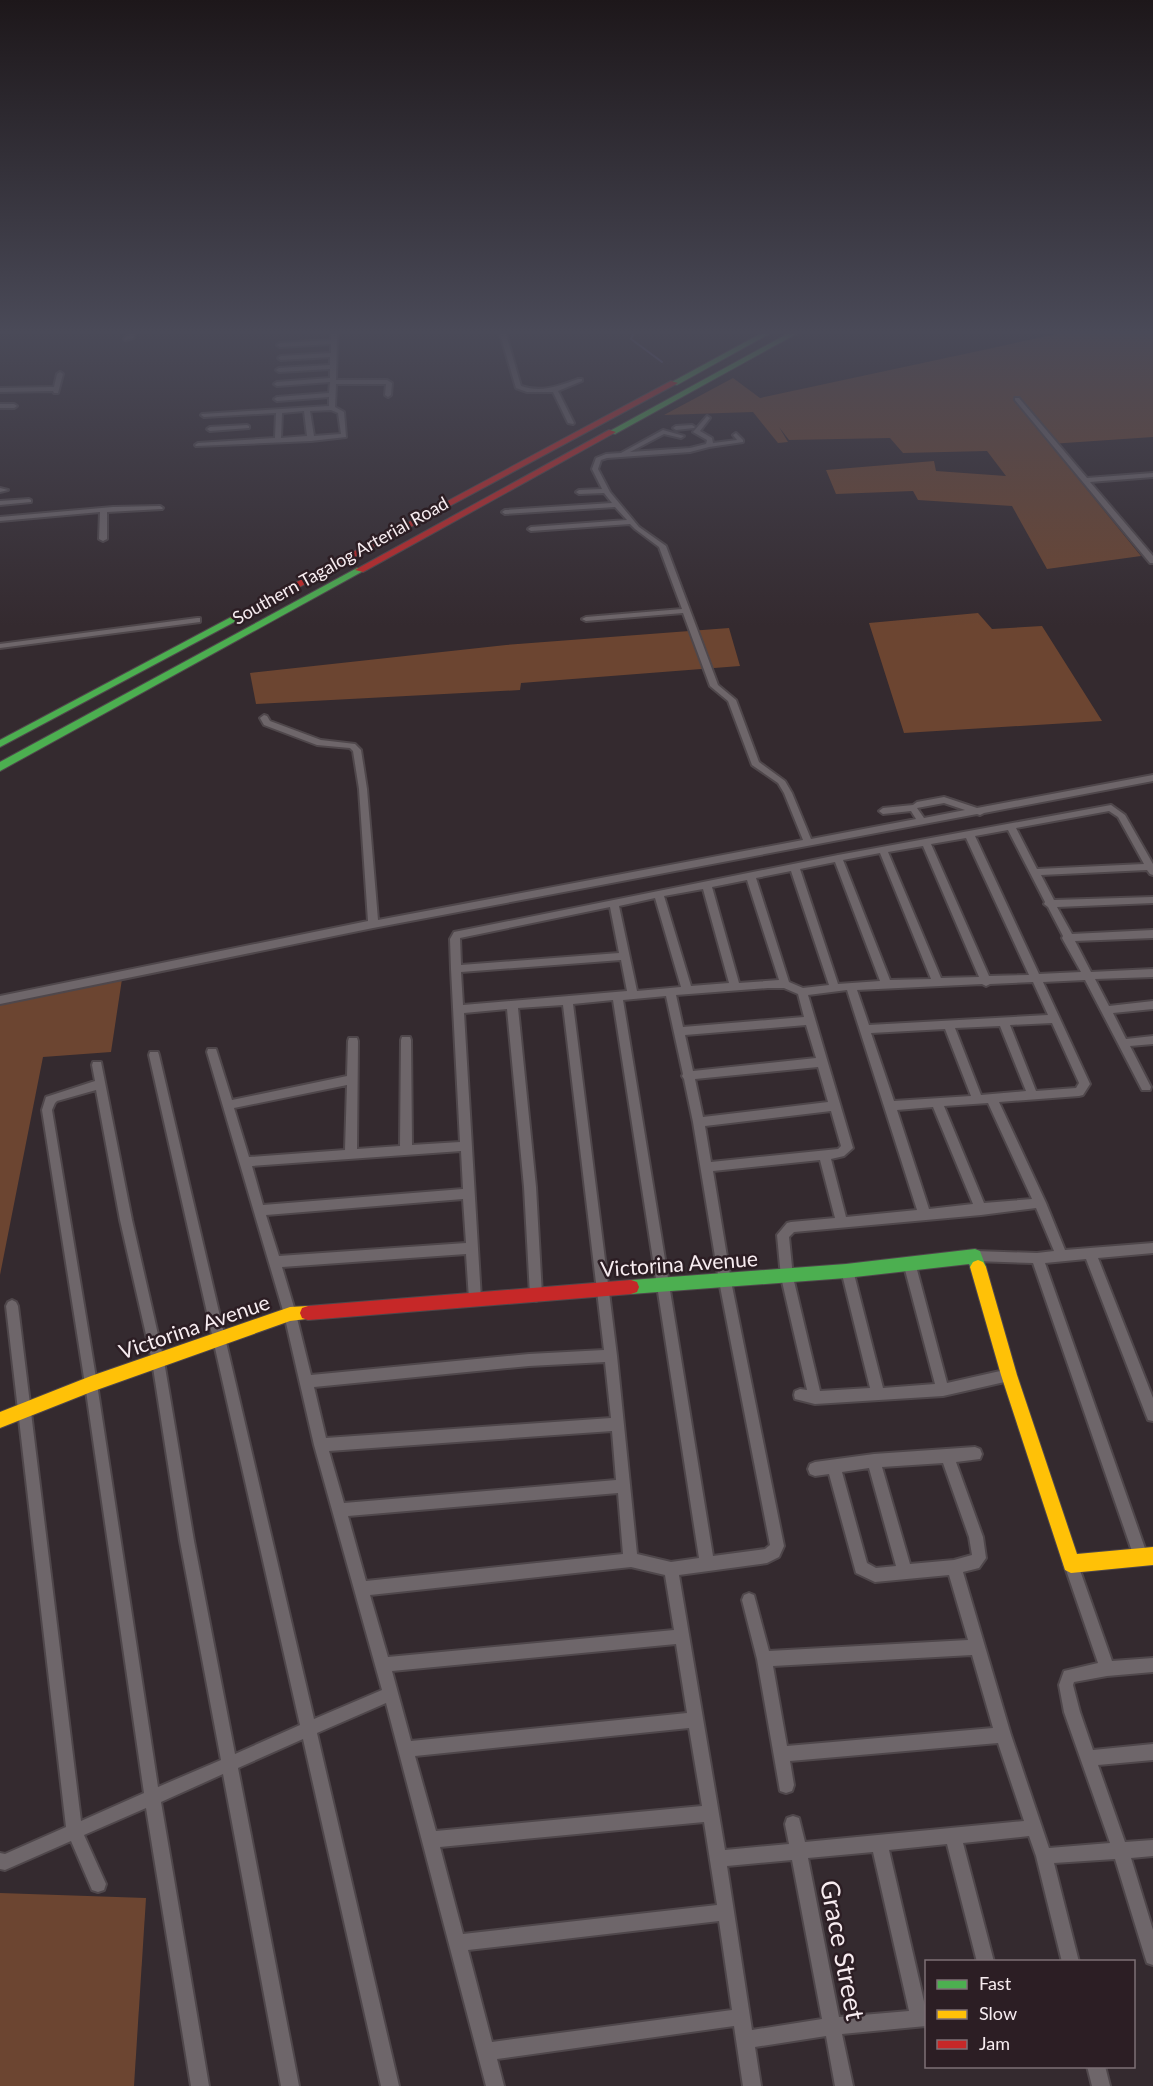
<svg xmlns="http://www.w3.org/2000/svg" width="1153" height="2086" font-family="Lato,sans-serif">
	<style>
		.green { fill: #6c4531 }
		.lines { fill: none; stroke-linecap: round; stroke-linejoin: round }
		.stream { stroke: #5a5280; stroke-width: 2 }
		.street-casing { stroke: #4f474b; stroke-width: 4 }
		.fast-casing { stroke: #4f474b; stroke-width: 2 }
		.slow-casing { stroke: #4f474b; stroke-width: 2 }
		.jam-casing { stroke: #4f474b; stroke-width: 2 }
		.street { fill: #6e666a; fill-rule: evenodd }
		.fast { fill: #4caf50; fill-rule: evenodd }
		.slow { fill: #ffc107; fill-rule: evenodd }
		.jam { fill: #c62828; fill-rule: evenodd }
		.labels { text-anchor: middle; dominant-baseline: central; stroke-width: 5; stroke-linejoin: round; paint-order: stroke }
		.far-street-label { font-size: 18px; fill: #f7ecf0; stroke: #2c1e24 }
		.street-label { font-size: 21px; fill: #f7ecf0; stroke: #2c1e24 }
		.near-street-label { font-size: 26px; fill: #f7ecf0; stroke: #2c1e24 }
	</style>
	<rect width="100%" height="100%" fill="#342a2f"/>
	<g class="green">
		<path d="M1057,334H1153V437L1050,444L1141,556L1047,569L1012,506L918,500L913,491L836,494L826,470L934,461L936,471L1006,476L987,451L903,453L890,438L789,440L779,427L788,442L778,443L753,412L664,415L733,378L760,398Z"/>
		<path d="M978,613L992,629L1042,626L1102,721L904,733L869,623Z"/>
		<path d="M729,628L740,666L521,683L520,690L256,704L250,673L506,645Z"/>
		<path d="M122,979L111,1052L43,1057L0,1275V1003Z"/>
		<path d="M0,1893L146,1898L134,2086H0Z"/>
	</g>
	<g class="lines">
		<path class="stream" d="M633,334L631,339L662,362"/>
		<defs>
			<g id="street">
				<path d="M129,334H135L133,338L125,340L124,339Z"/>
				<path d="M331,334H337L336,380H387L392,383L391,395L388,397L385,395L386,384H336L335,407L344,412L346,437L311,441L196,446L195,445L198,443L275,438L276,413L204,417L201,415L202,414L329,406V397L277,401L274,399L277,397L329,393L330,382L277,386L274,384L277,382L330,378V369L279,372L276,370L279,368L330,365V357L281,360L278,358L281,356L331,353V344L280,347L277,345L280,343L331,340ZM331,410L338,413L341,434L314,436L310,411ZM304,411L307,436L281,438L282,413Z"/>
				<path d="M500,334H506L521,386C541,393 559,386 578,379H582V381L558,391L574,423L573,424L568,423L553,392H527L516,388Z"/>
				<path d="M60,372L63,374L58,393H54L53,391L0,392V388L54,387L57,374Z"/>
				<path d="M1015,398H1019L1087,478L1153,473V477L1090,482L1153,556V563H1150L1015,400Z"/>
				<path d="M0,404H14L17,406L14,408H0Z"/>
				<path d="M707,416L710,418L700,431L712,438L713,443L737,440L733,435L736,433L743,440V442L709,447L690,452L607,458L601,460L598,469L610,492L639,527L666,546L718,685L736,700L759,762L785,781L792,793L811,839L916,819L911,811L883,814L879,811L883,808L913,805L917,802L944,797L977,808L1153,775V781L984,813L980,815L977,814L373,928L0,1004V996L368,921L359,789L353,751L350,748L317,745L264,725L260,718L264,715L267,716L270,721L321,740L355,744L361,750L367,789L378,920L803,840L784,793L778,783L752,765L728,701L710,686L683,613L586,621L582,619L586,617L682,609L659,547L635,529L630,524L531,531L528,529L531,527L627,520L615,507L505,514L502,512L505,510L612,503L604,493L579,494L576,492L579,490L602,489L592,469L596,458L606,454L621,453L663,430L684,436L681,438L664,434L630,452L690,448L706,444L707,440L693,432ZM944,803L965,810L924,818L917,808Z"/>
				<path d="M247,425L249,426V428L210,431L207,429L210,427Z"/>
				<path d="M692,425L695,427L694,428L676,430L673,428L676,426Z"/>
				<path d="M0,488L8,490L0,492Z"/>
				<path d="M29,499L31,500V502L0,505V501Z"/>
				<path d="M160,506L163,508L162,509L107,512V539L103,541L99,539L100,512L0,521V517L113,507Z"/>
				<path d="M197,618H200V622L0,648V644Z"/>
				<path d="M1111,805L1125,815L1153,864V875L1150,874L1147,870L1041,875L1054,900L1153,897V903L1057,907L1072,934L1153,930V938L1075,941L1091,972L1153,969V977L1095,979L1109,1006L1153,1001V1009L1113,1013L1126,1039L1153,1036V1044L1130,1046L1151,1087L1150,1090H1142L1085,980L1043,982L1090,1084L1083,1095L1079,1096L999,1102L1046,1203L1065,1250L1153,1243V1253L1098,1258L1153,1398V1421L1148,1420L1146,1415L1086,1259L1045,1263L1148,1557L1146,1562L1141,1564L1136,1562L1134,1557L1033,1263L975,1261L971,1260L969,1256L971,1252L975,1251L1037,1253L1054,1251L1036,1208L981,1215L794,1232L789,1237L793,1277L820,1391L870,1388L841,1270L843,1266L847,1265L851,1266L853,1270L883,1388L935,1384L904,1266L906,1262L910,1261L914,1262L916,1266L947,1383L1009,1369L1014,1371L1015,1375L1014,1379L1009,1381L943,1396L815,1404L795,1399L794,1395L795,1391L800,1389L807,1390L781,1277L777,1235L787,1223L791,1222L835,1218L820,1160L713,1171L731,1281L784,1546L779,1557L767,1563L679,1575L725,1850L789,1844L785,1824L787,1818L793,1816L799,1818L805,1842L1024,1821L998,1743L790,1761L794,1785L792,1791L786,1793L780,1791L757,1659L742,1600L744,1595L749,1593L754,1595L769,1651L968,1640L949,1575L875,1582L856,1573L829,1474L815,1476L810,1474L808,1469L810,1464L815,1462L874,1454L975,1447L980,1449L982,1454L980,1459L956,1462L983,1537L986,1558L979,1568L963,1572L1011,1735L1049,1848L1110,1843L1064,1712L1059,1685L1064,1671L1098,1663L1064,1564L1066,1559L1071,1557L1076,1559L1112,1661L1153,1658V1672L1107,1676L1074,1682L1073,1685L1080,1712L1093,1750L1153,1744V1760L1098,1765L1125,1842L1153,1840V1856L1131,1858L1153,1930V1965L1147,1963L1145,1957L1115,1859L1054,1863L1079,1962H1062L1036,1856L1029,1836L963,1843L994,1962H977L947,1844L889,1850L926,2010V2026L842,2034L853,2086H835L826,2036L755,2047L761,2086H743L734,2026L497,2059L504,2086H486L386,1703L317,1733L399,2086H381L303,1739L238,1768L299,2086H281L223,1774L161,1802L209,2086H191L146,1808L84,1835L106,1884L104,1890L98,1892L92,1890L71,1841L5,1870L0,1869V1853L5,1854L66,1827L6,1306L8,1302L12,1300L16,1302L18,1306L81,1821L144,1793L85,1384L42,1110L46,1097L95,1081L92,1065L93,1062H101L132,1220L164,1361L194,1541L235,1754L300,1725L149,1055L150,1052H158L159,1055L314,1719L382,1690L314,1445L284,1314L207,1052L208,1049H216L217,1052L232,1100L347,1076L348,1041L349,1038H357L358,1041L357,1149L400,1146L401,1040L402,1037H410L411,1040L412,1145L460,1142L451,969L450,939L454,932L838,855ZM1109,811L1118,817L1144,864L1037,869L1016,828ZM1008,830L1045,902L1044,904L1048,907L1063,936L1062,938L1081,972L1039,974L975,836ZM966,838L1029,975L989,976L931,844ZM923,846L979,977L941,978L888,852ZM880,853L931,979L890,980L843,860ZM835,862L880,981L838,984L800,869ZM791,871L829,985L803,988L789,982L756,878ZM747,880L779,980L739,983L712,887ZM703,889L729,983L691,986L664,896ZM655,898L681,987L637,991L619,906ZM610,907L619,953L461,965L460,938ZM621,960L627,991L463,1005L461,972ZM1033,982L1048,1015L869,1025L857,990L982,984L986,986L990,984ZM768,988H784L798,994L804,1017L683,1027L676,995ZM847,990L917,1210L846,1217L831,1159L844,1156L853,1148L808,995ZM666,996L683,1074L682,1076L684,1079L693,1122L719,1281L770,1545L765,1549L713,1556L623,1000ZM613,1000L699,1558L671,1562L637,1554L617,1356L573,1004ZM563,1005L604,1350L529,1354L311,1375L296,1314L282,1267L466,1254L469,1299L471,1303L475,1305L479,1303L481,1299L464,1013L507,1009L524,1187L530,1295L532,1299L536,1301L540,1299L542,1295L536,1187L518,1008ZM1052,1023L1079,1083L1076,1088L1036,1091L1010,1025ZM806,1025L816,1058L693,1071L685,1035ZM1000,1026L1026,1091L981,1095L955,1028ZM945,1029L971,1096L894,1101L871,1033ZM818,1067L828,1102L703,1117L695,1079ZM347,1085L345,1150L249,1157L234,1108ZM96,1090L120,1220L152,1361L180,1541L221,1760L158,1787L97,1384L52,1110L55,1103L57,1101ZM988,1103L1032,1199L984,1203L944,1106ZM933,1107L973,1204L929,1209L897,1110ZM831,1111L841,1146L838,1149L711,1162L705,1126ZM461,1151L463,1189L263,1205L252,1166ZM463,1199L466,1243L279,1256L266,1215ZM605,1362L611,1418L326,1438L314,1387L529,1366ZM612,1431L616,1480L344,1503L329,1451ZM943,1463L969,1537L972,1555L954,1560L910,1564L882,1467ZM869,1468L896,1566L876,1568L867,1563L842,1472ZM618,1493L623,1554L366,1581L348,1516ZM631,1567L665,1575L674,1630L388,1657L370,1595ZM676,1644L687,1713L411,1741L392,1671ZM972,1655L993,1728L787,1746L773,1666ZM689,1728L702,1806L436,1831L415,1756ZM704,1822L717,1905L463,1934L440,1847ZM873,1852L909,2011L839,2017L808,1858ZM792,1860L822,2019L752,2030L727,1866ZM719,1921L732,2010L492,2042L468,1950Z"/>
				<path d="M1087,2066H1105L1110,2086H1092Z"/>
			</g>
			<g id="fast">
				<path d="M760,334H769L677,385L670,383Z"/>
				<path d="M787,334H796L615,434L608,432Z"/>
				<path d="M357,568L365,570L0,771V762Z"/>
				<path d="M235,615L238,616V620L0,747V740Z"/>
				<path d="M975,1249L980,1251L986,1267L983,1272L978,1274L973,1272L969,1264L846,1278L631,1294L625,1292L623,1287L625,1282L631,1280L846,1264Z"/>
			</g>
			<g id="slow">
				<path d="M978,1260L983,1262L986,1267L1017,1375L1077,1554L1153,1547V1565L1071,1573L1065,1570L1001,1375L970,1267L973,1262Z"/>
				<path d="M308,1306L314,1308L316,1313L314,1318L290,1321L91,1392L0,1428V1412L91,1376L290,1307Z"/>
			</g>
			<g id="jam">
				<path d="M671,381L678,383L238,620L230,618Z"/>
				<path d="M609,430L616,432L363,572L355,570Z"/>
				<path d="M631,1280L637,1282L639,1287L637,1292L631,1294L308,1320L302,1318L300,1313L302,1308L308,1306Z"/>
			</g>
		</defs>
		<use href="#street" class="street-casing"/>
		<use href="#fast" class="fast-casing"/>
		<use href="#slow" class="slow-casing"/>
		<use href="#jam" class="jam-casing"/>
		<use href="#street" class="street"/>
		<use href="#fast" class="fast"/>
		<use href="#slow" class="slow"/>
		<use href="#jam" class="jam"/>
	</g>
	<linearGradient id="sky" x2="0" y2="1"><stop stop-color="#1d171a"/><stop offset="0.53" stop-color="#4a4a58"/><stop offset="1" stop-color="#4a4a58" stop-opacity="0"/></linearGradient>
	<rect width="1153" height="626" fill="url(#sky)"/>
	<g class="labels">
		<g class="far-street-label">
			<text transform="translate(340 560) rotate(-29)">Southern Tagalog Arterial Road</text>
		</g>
		<g class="street-label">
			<text transform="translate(679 1263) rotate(-4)">Victorina Avenue</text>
			<text transform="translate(194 1326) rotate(-19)">Victorina Avenue</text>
		</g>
		<g class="near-street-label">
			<text transform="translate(843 1950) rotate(79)">Grace Street</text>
		</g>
	</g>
	<rect x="925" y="1960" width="210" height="108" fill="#2c1e24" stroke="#7d7076" stroke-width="1.5"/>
	<rect x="937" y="1980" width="30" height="9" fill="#4caf50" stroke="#7d7076" stroke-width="1.5"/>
	<text x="979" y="1990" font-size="18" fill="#f7ecf0">Fast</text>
	<rect x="937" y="2010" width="30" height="9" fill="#ffc107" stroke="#7d7076" stroke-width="1.5"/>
	<text x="979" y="2020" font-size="18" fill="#f7ecf0">Slow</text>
	<rect x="937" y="2040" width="30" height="9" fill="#c62828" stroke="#7d7076" stroke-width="1.5"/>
	<text x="979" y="2050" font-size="18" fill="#f7ecf0">Jam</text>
</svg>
